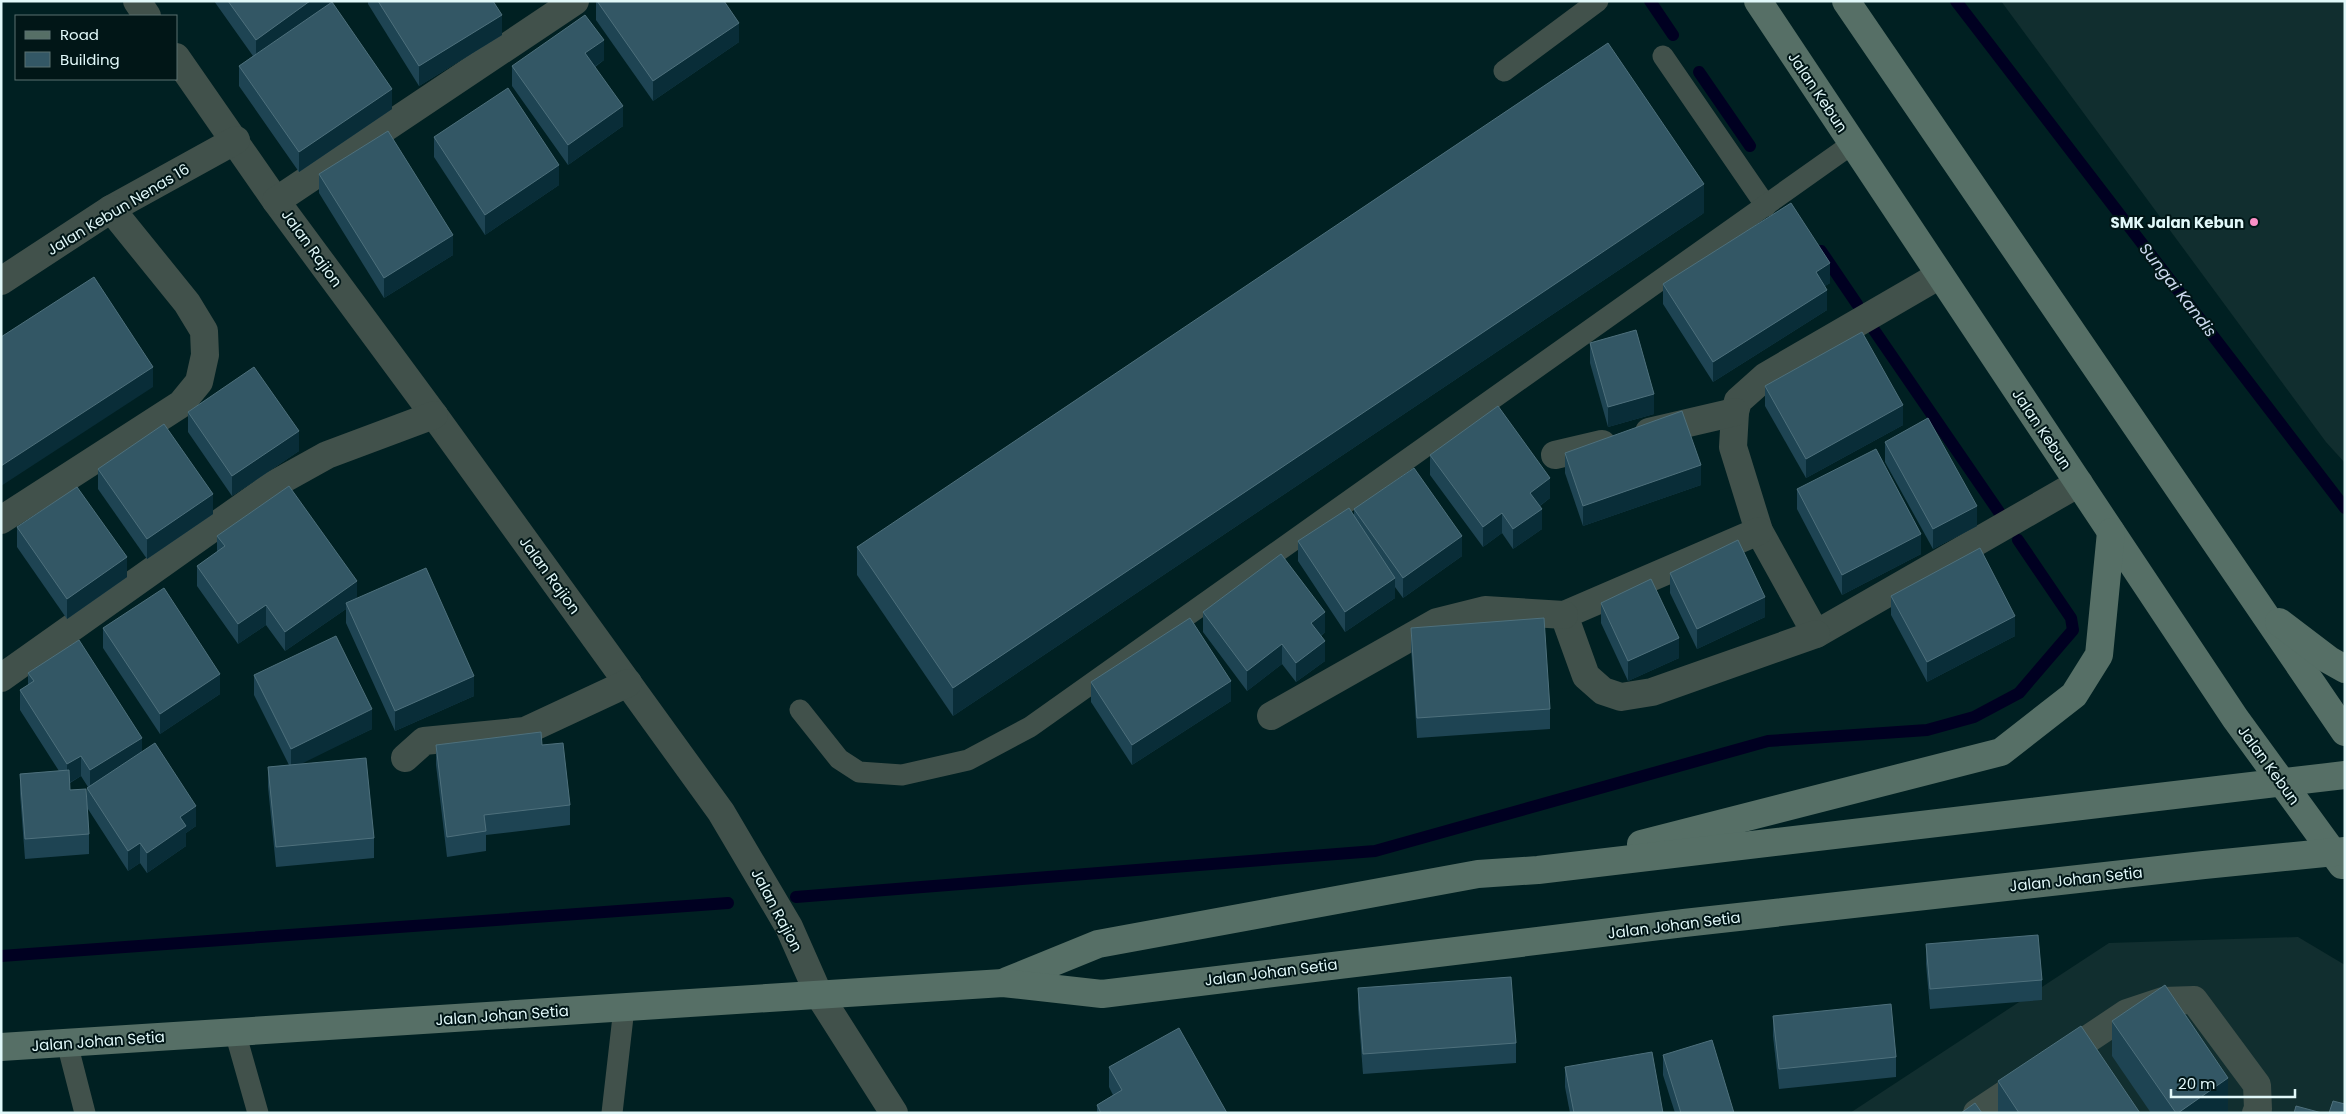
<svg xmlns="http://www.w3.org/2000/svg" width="2346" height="1114" font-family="Poppins,sans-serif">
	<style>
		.built { fill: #112e2f }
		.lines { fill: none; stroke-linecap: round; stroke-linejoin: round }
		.stream { stroke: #000021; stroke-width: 12 }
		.service { stroke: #41514b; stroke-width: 21 }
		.minor { stroke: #41514b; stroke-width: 28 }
		.secondary { stroke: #566f66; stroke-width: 28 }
		.wall { fill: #1e4453; fill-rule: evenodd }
		.shaded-wall { fill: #092d38 }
		.building { fill: #335765; stroke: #4e707c }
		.poi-dot { fill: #fa8fc6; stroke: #011617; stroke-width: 2 }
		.labels { text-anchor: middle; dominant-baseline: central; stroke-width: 4; stroke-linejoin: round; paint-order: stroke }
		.street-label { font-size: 15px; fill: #e1f8f9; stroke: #011617 }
		.poi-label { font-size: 15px; font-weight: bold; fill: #e1f8f9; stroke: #011617; text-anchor: end }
		.water-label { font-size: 16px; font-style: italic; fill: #cedbf0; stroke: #011617 }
	</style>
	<rect width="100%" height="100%" fill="#002022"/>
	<g class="built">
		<path d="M2001,1H2345V463L2326,442Z"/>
		<path d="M2298,937L2345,965V1108L2337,1113H1850L2109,943Z"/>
	</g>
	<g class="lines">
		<g class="stream">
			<path d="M1650,1L1673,35"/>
			<path d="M1956,1L2345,508"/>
			<path d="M1699,72L1750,146"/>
			<path d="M1821,251L1857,304"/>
			<path d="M1874,330L1999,512"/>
			<path d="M796,897L1375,851L1768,741L1927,730L1974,717L2019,693L2073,630L2071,618L2018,540"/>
			<path d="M1,956L728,903"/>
		</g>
		<g class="service">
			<path d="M1663,56L1766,206"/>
			<path d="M1504,71L1598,1"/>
			<path d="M800,710L839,759L859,772L902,775L968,760L1030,727L1852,144"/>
			<path d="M235,1032L258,1113"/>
			<path d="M67,1043L85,1113"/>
			<path d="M612,1113L624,1008"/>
		</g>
		<g class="minor">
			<path d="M137,1L147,16"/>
			<path d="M176,57L276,201L434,415L721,812L789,927L819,995L894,1113"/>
			<path d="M276,201L575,1"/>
			<path d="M1940,275L1766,376L1738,401L1735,412L1733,447L1759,531L1816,634L2079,483"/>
			<path d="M1,281L111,209L236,140"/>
			<path d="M1649,432L1735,412"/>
			<path d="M1555,455L1602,444"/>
			<path d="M1,520L181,404L199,382L205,355L204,331L187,303L111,209"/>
			<path d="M1759,531L1564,615L1586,676L1603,691L1621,697L1652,692L1816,634"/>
			<path d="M1,678L273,485L327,455L434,415"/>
			<path d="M1271,716L1437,622L1485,610L1564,615"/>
			<path d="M405,758L424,741L525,731L628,683"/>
			<path d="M1977,1113L2127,1013L2163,1001L2194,1000L2257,1085L2258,1109L2256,1113"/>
		</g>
		<g class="secondary">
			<path d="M1758,1L2235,718L2342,865"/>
			<path d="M1846,1L2345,732"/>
			<path d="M2279,622L2329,660L2345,669"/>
			<path d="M1641,844L2001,752L2074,695L2099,655L2111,532"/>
			<path d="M1007,981L1098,944L1478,874L1538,870L2345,775"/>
			<path d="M1,1047L1003,983L1102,994L1684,923L2204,865L2345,851"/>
		</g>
	</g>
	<g class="wall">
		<path d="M214,1H331V3L392,109L299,172L239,86V66L253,56Z"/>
		<path d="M368,1H493L502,35L419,86L368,4Z"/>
		<path d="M596,1H724L739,42L653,101L596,20Z"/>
		<path d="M604,60L595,67L623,126L568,165L512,86V66Z"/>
		<path d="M434,137L559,185L485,235L434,157Z"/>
		<path d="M319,174L453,255L384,298L319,193Z"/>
		<path d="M1704,213L953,716L857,575V547Z"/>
		<path d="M1830,283L1825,286L1827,310L1713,382L1663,304V284Z"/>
		<path d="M1590,343L1654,414L1608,427L1590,363Z"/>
		<path d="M1765,386L1903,425L1806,478L1765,406Z"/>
		<path d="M188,412L299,451L232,496L188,432Z"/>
		<path d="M1885,442L1977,526L1933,549L1885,462Z"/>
		<path d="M1565,453L1701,485L1583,526L1565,473Z"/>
		<path d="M1430,455L1550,498L1540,506L1542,529L1513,549L1502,533L1483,547L1430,475Z"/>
		<path d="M98,469L213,514L147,559L98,489Z"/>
		<path d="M1797,489L1921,554L1842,595L1797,509Z"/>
		<path d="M1354,509L1462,556L1403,598L1395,587V598L1345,632L1298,561V541L1354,516Z"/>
		<path d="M17,527L127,577L67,619L17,547Z"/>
		<path d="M217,536L357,598L474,696L395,731L346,623V609L285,651L266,625L238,644L197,586V566L217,552Z"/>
		<path d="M1670,573L1765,617L1697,649L1670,593Z"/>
		<path d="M1891,596L2015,636L1927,682L1891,615Z"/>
		<path d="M1601,603L1679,658L1628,681L1601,623Z"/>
		<path d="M1203,612L1325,632L1321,636L1325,661L1296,682L1282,664L1247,691L1203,632Z"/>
		<path d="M103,628L220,694L160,734L103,648Z"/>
		<path d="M1411,628L1550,709V729L1417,738L1411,648Z"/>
		<path d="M28,673L196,826L186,833V846L147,873L140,863L128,871L88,809L89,834V854L25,859L20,794V774L59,771L20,710V690L28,685ZM81,776L88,787L87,788V798L70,790V783Z"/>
		<path d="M254,675L372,729L299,764L374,838V858L276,867L268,787V767L289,765L254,695Z"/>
		<path d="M1091,682L1231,701L1132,765L1091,702Z"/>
		<path d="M436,745H542L570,805V825L486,835V851L447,857L436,765Z"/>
		<path d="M1926,944L2042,980V1000L1930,1009L1926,964Z"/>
		<path d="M1358,988L1516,1043V1063L1363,1074L1358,1008Z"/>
		<path d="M1773,1016L1896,1057V1077L1779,1089L1773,1036Z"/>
		<path d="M2112,1021L2228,1113H2151L2112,1056Z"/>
		<path d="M1663,1055L1734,1113H1675L1663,1075Z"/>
		<path d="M1109,1067L1227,1113H1097V1105L1113,1095L1109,1087Z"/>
		<path d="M1565,1067L1663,1113H1570L1565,1087Z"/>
		<path d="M1998,1081L2140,1113H1998Z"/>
	</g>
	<g class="shaded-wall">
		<path d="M310,1H331V6L256,60V40Z"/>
		<path d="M502,15V35L419,86V66Z"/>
		<path d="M739,23V42L653,101V81Z"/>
		<path d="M604,40V60L585,73V53Z"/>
		<path d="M392,89V109L299,172V152Z"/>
		<path d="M623,106V126L568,165V145Z"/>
		<path d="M559,165V185L485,235V215Z"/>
		<path d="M1704,184V213L953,716V688Z"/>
		<path d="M453,235V255L384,298V278Z"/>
		<path d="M1830,263V283L1816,292V272Z"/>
		<path d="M1827,290V310L1713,382V362Z"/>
		<path d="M153,367V387L1,486V466Z"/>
		<path d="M1654,394V414L1608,427V407Z"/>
		<path d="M1903,405V425L1806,478V459Z"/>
		<path d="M299,431V451L232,496V476Z"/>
		<path d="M1701,465V485L1583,526V506Z"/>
		<path d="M1550,478V498L1530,513V493Z"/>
		<path d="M213,494V514L147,559V539Z"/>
		<path d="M1977,506V526L1933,549V529Z"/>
		<path d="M1542,509V529L1513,549V529Z"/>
		<path d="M1502,513V533L1483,547V527Z"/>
		<path d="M1921,534V554L1842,595V575Z"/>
		<path d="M1462,536V556L1403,598V578Z"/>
		<path d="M127,557V577L67,619V599Z"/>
		<path d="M1395,578V598L1345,632V612Z"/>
		<path d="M357,581V601L346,603V609L285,651V632Z"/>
		<path d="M1765,597V617L1697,649V629Z"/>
		<path d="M266,605V625L238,644V624Z"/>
		<path d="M1325,612V632L1311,643V623Z"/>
		<path d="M2015,616V636L1927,682V662Z"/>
		<path d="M1679,638V658L1628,681V661Z"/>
		<path d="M1325,641V661L1296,682V663Z"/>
		<path d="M1282,644V664L1247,691V671Z"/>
		<path d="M220,674V694L160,734V714Z"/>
		<path d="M474,676V696L395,731V711Z"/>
		<path d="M1231,681V701L1132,765V745Z"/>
		<path d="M372,709V729L291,769V749Z"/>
		<path d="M142,738V758L90,790V770Z"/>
		<path d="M81,756V776L67,784V764Z"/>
		<path d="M196,806V826L186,833V846L147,873V853L180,817Z"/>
		<path d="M140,843V863L128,871V851Z"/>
		<path d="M2228,1078V1113H2178Z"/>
	</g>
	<g class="building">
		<path d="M228,1H310L256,40Z"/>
		<path d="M378,1H493L502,15L419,66Z"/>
		<path d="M597,1H724L739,23L653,81Z"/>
		<path d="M332,2L392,89L299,152L239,66Z"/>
		<path d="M585,15L604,40L585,53L623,106L568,145L512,66Z"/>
		<path d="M1608,43L1704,184L953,688L857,547Z"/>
		<path d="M508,88L559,165L485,215L434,137Z"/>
		<path d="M388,131L453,235L384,278L319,174Z"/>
		<path d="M1791,203L1830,263L1816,272L1827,290L1713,362L1663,284Z"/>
		<path d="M94,277L153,367L1,466V337Z"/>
		<path d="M1636,330L1654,394L1608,407L1590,343Z"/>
		<path d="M1862,332L1903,405L1806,459L1765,386Z"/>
		<path d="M254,367L299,431L232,476L188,412Z"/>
		<path d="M1498,406L1550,478L1530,493L1542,509L1513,529L1502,513L1483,527L1430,455Z"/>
		<path d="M1682,411L1701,465L1583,506L1565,453Z"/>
		<path d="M1928,418L1977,506L1933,529L1885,442Z"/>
		<path d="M164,424L213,494L147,539L98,469Z"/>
		<path d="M1876,449L1921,534L1842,575L1797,489Z"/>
		<path d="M1414,468L1462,536L1403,578L1354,509Z"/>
		<path d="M289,486L357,581L285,632L266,605L238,624L197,566L225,546L217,536Z"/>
		<path d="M77,487L127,557L67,599L17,527Z"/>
		<path d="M1349,508L1395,578L1345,612L1298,541Z"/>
		<path d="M1738,540L1765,597L1697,629L1670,573Z"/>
		<path d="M1980,548L2015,616L1927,662L1891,596Z"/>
		<path d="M1281,554L1325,612L1311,623L1325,641L1296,663L1282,644L1247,671L1203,612Z"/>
		<path d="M426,568L474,676L395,711L346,603Z"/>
		<path d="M1651,579L1679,638L1628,661L1601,603Z"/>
		<path d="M164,588L220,674L160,714L103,628Z"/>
		<path d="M1190,618L1231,681L1132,745L1091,682Z"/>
		<path d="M1544,618L1550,709L1417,718L1411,628Z"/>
		<path d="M336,636L372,709L291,749L254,675Z"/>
		<path d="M79,640L142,738L90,770L81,756L67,764L20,690L34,681L28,673Z"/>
		<path d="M541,732L542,745L563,743L570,805L484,815L486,831L447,837L436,745Z"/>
		<path d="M155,743L196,806L180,817L186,826L147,853L140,843L128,851L87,788Z"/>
		<path d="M366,758L374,838L276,847L268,767Z"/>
		<path d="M69,770L70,790L86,789L89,834L25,839L20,774Z"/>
		<path d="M2038,935L2042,980L1930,989L1926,944Z"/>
		<path d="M1511,977L1516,1043L1363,1054L1358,988Z"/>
		<path d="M2165,985L2228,1078L2178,1113H2176L2112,1021Z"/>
		<path d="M1891,1004L1896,1057L1779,1069L1773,1016Z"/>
		<path d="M2081,1026L2140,1113H2019L1998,1081Z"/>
		<path d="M1179,1028L1227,1113H1101L1097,1105L1122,1090L1109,1067Z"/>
		<path d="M1712,1040L1734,1113H1681L1663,1055Z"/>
		<path d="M1652,1052L1663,1113H1574L1565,1067Z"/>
		<path d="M2333,1101L2345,1104V1113H2329Z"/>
		<path d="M1975,1103L1982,1113H1961Z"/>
		<path d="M2296,1106L2322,1113H2294Z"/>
	</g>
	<circle class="poi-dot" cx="2254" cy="222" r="5"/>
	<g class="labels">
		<g class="street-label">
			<text transform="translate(1818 92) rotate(56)">Jalan Kebun</text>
			<text transform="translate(118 209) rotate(-31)">Jalan Kebun Nenas 16</text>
			<text transform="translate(312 248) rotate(54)">Jalan Rajion</text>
			<text transform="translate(2042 429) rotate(56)">Jalan Kebun</text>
			<text transform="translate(550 575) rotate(54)">Jalan Rajion</text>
			<text transform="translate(2269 765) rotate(54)">Jalan Kebun</text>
			<text transform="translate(2076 879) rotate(-6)">Jalan Johan Setia</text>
			<text transform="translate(777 910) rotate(62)">Jalan Rajion</text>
			<text transform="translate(1674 925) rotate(-7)">Jalan Johan Setia</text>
			<text transform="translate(1271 972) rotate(-7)">Jalan Johan Setia</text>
			<text transform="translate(502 1015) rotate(-4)">Jalan Johan Setia</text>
			<text transform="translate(98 1041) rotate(-4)">Jalan Johan Setia</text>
		</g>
		<g class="poi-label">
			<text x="2244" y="222">SMK Jalan Kebun</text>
		</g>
		<g class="water-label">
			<text transform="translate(2178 290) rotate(52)">Sungai Kandis</text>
		</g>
	</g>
	<rect width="2346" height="1114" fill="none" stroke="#e1f8f9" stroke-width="5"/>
	<rect x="15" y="15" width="162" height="65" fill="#011617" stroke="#5b7071"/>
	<rect x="25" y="31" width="25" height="8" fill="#566f66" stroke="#5b7071"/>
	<text x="60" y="40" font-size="15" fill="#e1f8f9">Road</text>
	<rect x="25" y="52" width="25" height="15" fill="#335765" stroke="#5b7071"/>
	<text x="60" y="65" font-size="15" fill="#e1f8f9">Building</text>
	<path d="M2171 1089v8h124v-8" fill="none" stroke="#e1f8f9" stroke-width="2.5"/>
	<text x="2178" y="1089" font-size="15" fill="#e1f8f9" stroke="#011617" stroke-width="4" paint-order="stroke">20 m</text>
</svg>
